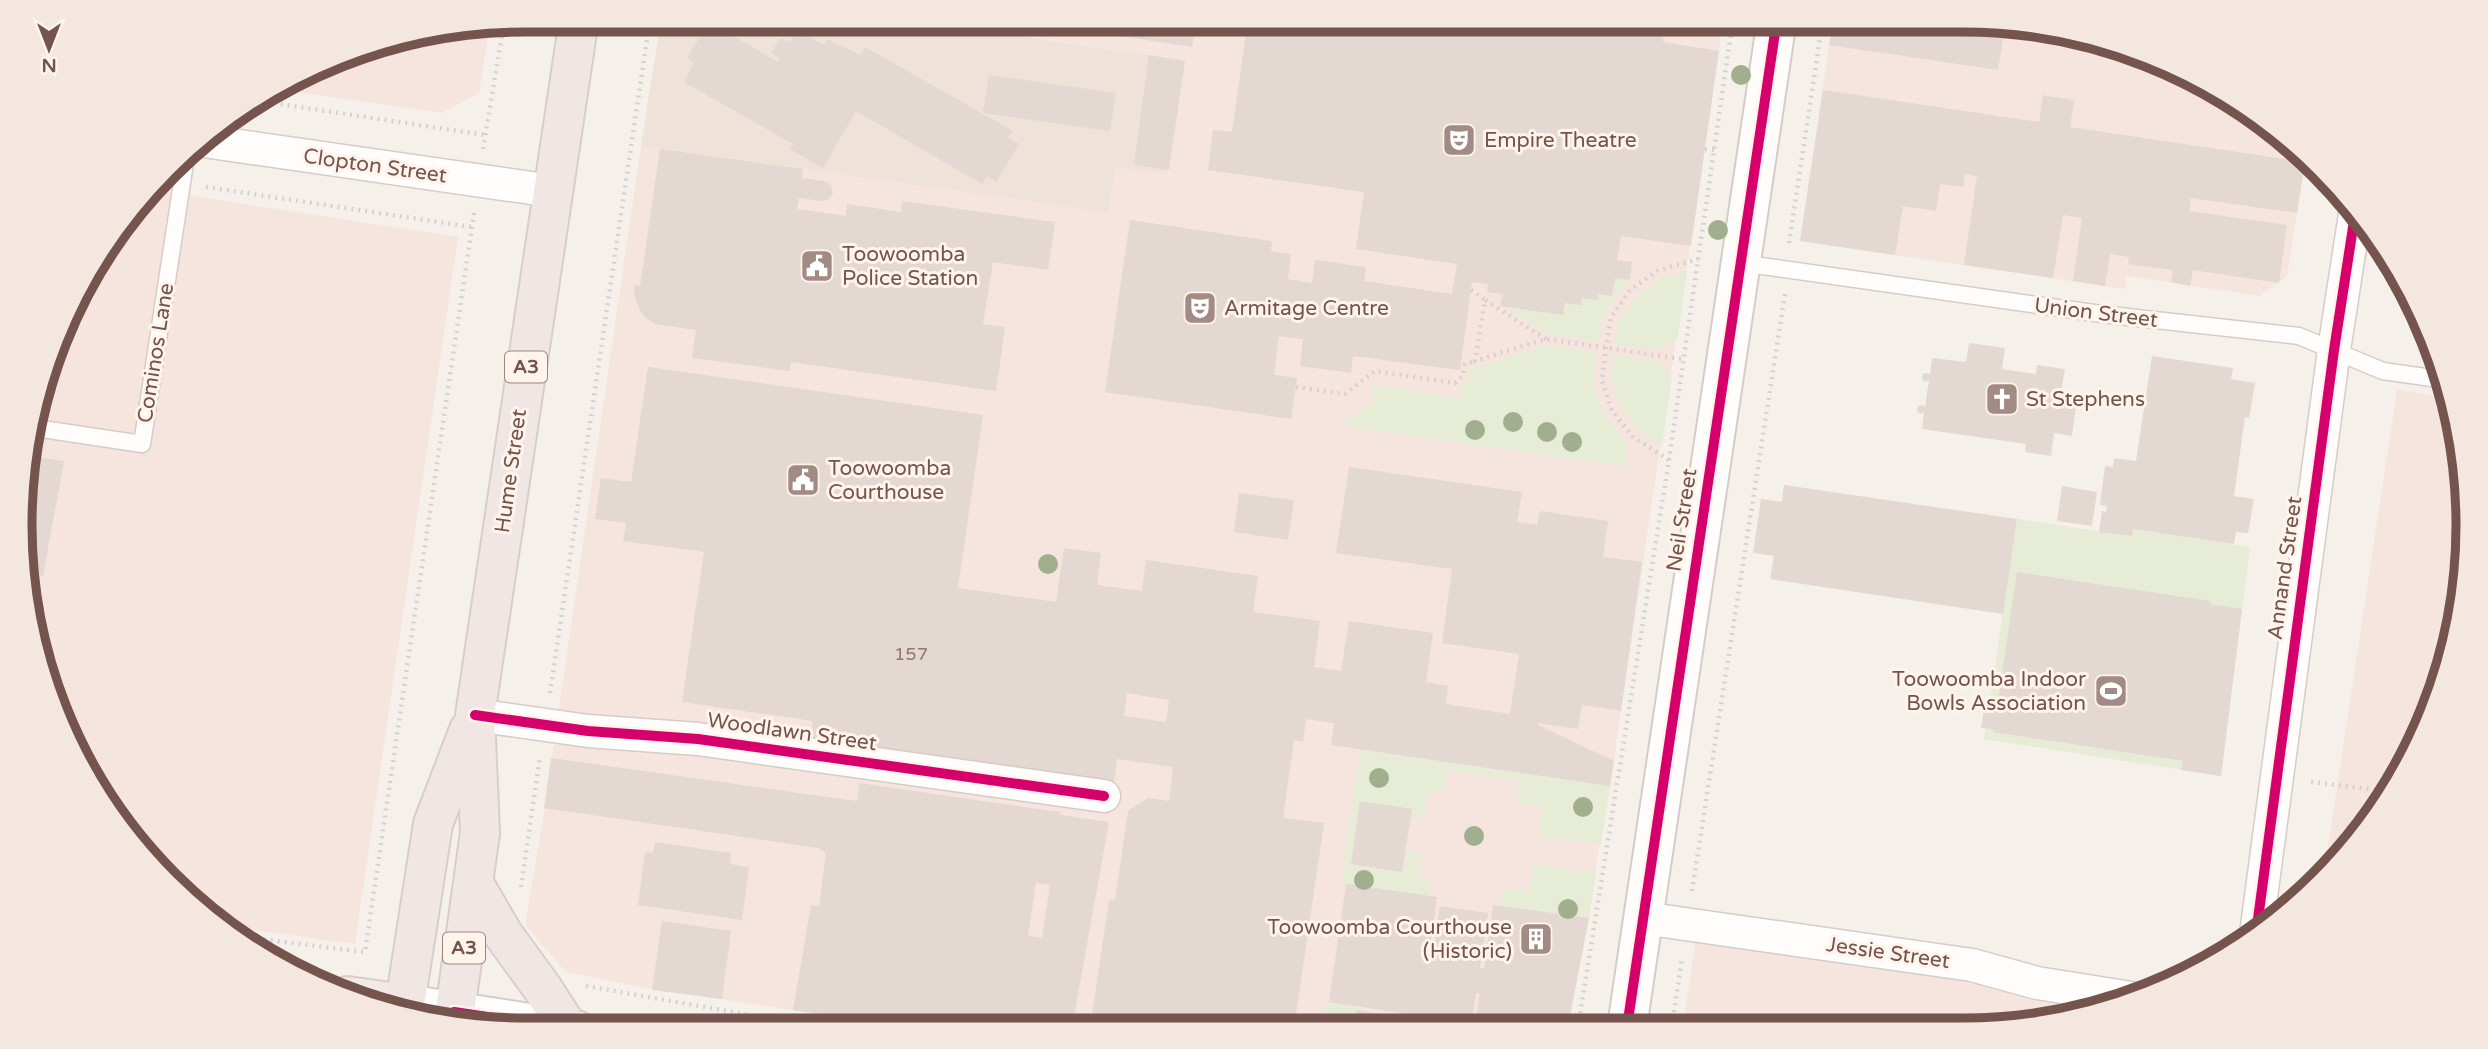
<svg xmlns="http://www.w3.org/2000/svg" width="2488" height="1049" font-family="'Varela Round',sans-serif">
	<style>
		.residential { fill: #efe2d8 }
		.commercial { fill: #f6e4df }
		.green { fill: #e6ecd6 }
		.building { fill: #e3d8d2; fill-rule: evenodd }
		.lines { fill: none; stroke-linecap: round; stroke-linejoin: round }
		.lane-casing { stroke: #d5ccc8; stroke-width: 19 }
		.street-casing { stroke: #d5ccc8; stroke-width: 35 }
		.secondary-casing { stroke: #d5ccc8; stroke-width: 42 }
		.primary-casing { stroke: #d8cdca; stroke-width: 42 }
		.highway-casing { stroke: #d8cdca; stroke-width: 42 }
		.path { stroke: #d9d0ce; stroke-width: 4.5; stroke-dasharray: 2 5; stroke-linecap: butt }
		.lane { stroke: #fefdfc; stroke-width: 16 }
		.street { stroke: #fefdfc; stroke-width: 32 }
		.secondary { stroke: #fefdfc; stroke-width: 38 }
		.primary { stroke: #f2ebe5; stroke-width: 38 }
		.highway { stroke: #f0e7e5; stroke-width: 38 }
		.cycleway-casing { stroke: #fef4ec; stroke-width: 15 }
		.cycleway { stroke: #d6006c; stroke-width: 10 }
		.tree { fill: #a1af8f }
		.labels { text-anchor: middle; dominant-baseline: central; stroke-width: 6; stroke-linejoin: round; paint-order: stroke }
		.number-label { font-size: 18px; fill: #927770 }
		.shield { fill: #fef4ec; stroke: #9d847c; stroke-width: 2 }
		.shield-label { font-size: 19px; font-weight: bold; fill: #74544c }
		.poi-label { font-size: 21px; fill: #74544c; stroke: #fef4ec; text-anchor: start }
		.street-label { font-size: 21px; fill: #74544c; stroke: #fef4ec }
		.rim { fill: none; stroke: #74544c; stroke-width: 9 }
	</style>
	<rect width="100%" height="100%" fill="#f6f0eb"/>
	<path class="residential" d="M661,19H911L1185,61L1168,174L1108,213L641,146Z"/>
	<g class="commercial">
		<path d="M975,19H1611L1721,35L1610,786L1568,1027L916,1029L647,988L566,972L525,925L542,825L641,146L1108,213L1115,167L1168,174L1185,61L974,28Z"/>
		<path d="M1833,19H1964L2126,46L2216,87L2297,145L2306,155L2287,276L2260,296L2127,276L2125,289L1800,241Z"/>
		<path d="M490,25L479,93L442,113L270,88L362,46Z"/>
		<path d="M154,190L458,237L355,944L219,925L192,905L87,777L46,687L24,591L29,426L87,272Z"/>
		<path d="M2397,390L2452,398L2468,492L2464,591L2442,687L2365,832L2324,873Z"/>
		<path d="M1696,938L1969,977L2034,1001L2092,1009L2030,1025L1683,1026Z"/>
	</g>
	<g class="green">
		<path d="M1687,271L1678,337L1660,350L1615,344L1618,320L1636,297L1660,279Z"/>
		<path d="M1615,278L1630,280L1603,314L1599,341L1547,334L1506,307L1563,315L1565,303L1581,305L1582,298L1597,300L1598,294L1612,296Z"/>
		<path d="M1546,345L1597,352L1593,382L1605,416L1628,443L1624,466L1347,427L1349,413L1360,414L1362,405L1370,406L1374,385L1460,398L1462,382H1467L1469,369Z"/>
		<path d="M1614,355L1659,361L1672,378L1662,446L1639,431L1620,407L1610,380Z"/>
		<path d="M2017,519L2131,536L2133,529L2250,547L2221,776L1984,739Z"/>
		<path d="M1361,750L1610,786L1601,844L1538,836L1542,806L1516,802L1519,781L1447,771L1444,792L1429,790L1424,819L1410,817L1411,809L1360,802L1351,864L1402,872L1406,850L1420,852L1417,875L1431,877L1429,896L1341,883Z"/>
		<path d="M1534,864L1596,873L1589,918L1501,906L1504,888L1530,891Z"/>
		<path d="M1325,1002L1357,1006L1354,1027H1321Z"/>
	</g>
	<g class="building">
		<path d="M1009,19H1196L1192,47Z"/>
		<path d="M1248,19H1587L1664,30L1663,42L1719,51L1691,246L1621,236L1617,260L1632,262L1630,280L1615,278L1612,296L1598,294V300L1582,298L1581,305L1565,303L1563,315L1500,306L1503,294L1487,292L1488,284L1472,282L1460,370L1353,356L1351,373L1300,366L1303,339L1279,336L1274,375L1297,378L1291,419L1105,392L1130,220L1272,241L1271,251L1291,254L1288,279L1312,283L1315,260L1366,267L1364,281L1452,294L1457,264L1356,249L1364,192L1208,170L1213,130L1232,132Z"/>
		<path d="M1833,19H1964L2005,26L1998,70L1829,45Z"/>
		<path d="M709,22L778,62L780,58L771,53L780,38L790,42L797,30L824,45L827,39L860,55L865,47L1013,131L1008,138L1019,144L996,182L987,176L982,184L856,111L823,168L790,149L793,144L684,82L694,63L687,58Z"/>
		<path d="M2129,47L2163,63V64L2127,58Z"/>
		<path d="M1149,55L1185,61L1169,170L1134,165Z"/>
		<path d="M989,75L1116,93L1110,131L983,113Z"/>
		<path d="M1823,90L2039,122L2043,95L2074,100L2070,127L2305,162L2297,213L2191,198L2189,211L2287,225L2279,283L2193,270L2190,286L2171,282L2173,270L2128,264L2129,257L2110,254L2105,286L2073,281L2082,218L2063,215L2053,278L1964,265L1977,176L1965,174L1963,187L1940,184L1936,211L1903,206L1895,255L1800,241Z"/>
		<path d="M660,149L803,169L802,178L824,181L831,185L833,193L829,199L822,201L799,198L797,209L846,216L847,204L901,212L902,201L1055,222L1048,270L993,262L983,324L1005,327L996,391L791,362L790,371L692,358L696,330L656,324L647,319L641,312L634,295L635,285L640,286Z"/>
		<path d="M1969,343L2005,348L2002,369L2036,374L2037,365L2065,369L2061,392L2078,394L2072,436L2054,433L2051,456L2025,452L2026,444L1922,429L1924,412L1920,414L1917,411L1918,406L1922,405L1925,407L1929,380L1925,382L1922,379L1923,374L1927,373L1930,375L1932,358L1966,362Z"/>
		<path d="M2152,356L2233,368L2231,379L2255,383L2249,418L2245,417L2234,496L2254,499L2248,533L2236,532L2234,544L2133,529L2132,536L2099,532L2102,511L2106,512L2107,506L2100,505L2105,466L2113,467L2114,458L2136,461Z"/>
		<path d="M648,367L983,415L958,588L1056,602L1064,548L1101,553L1097,585L1142,591L1146,560L1258,576L1253,612L1320,621L1314,667L1341,671L1349,621L1433,633L1426,682L1448,686L1446,704L1510,714L1519,654L1442,643L1452,569L1336,553L1349,467L1522,492L1517,522L1537,525L1540,511L1608,521L1603,557L1642,562L1621,711L1582,705L1578,729L1538,723V725L1614,761L1610,786L1331,745L1334,723L1306,719L1303,742L1294,740L1283,818L1324,823L1294,1028H1090L1109,900H1115L1128,811L1148,798L1169,801L1173,767L1117,759L1113,789L809,745L813,721L682,702L704,552L623,541L626,523L595,519L601,478L631,482ZM1127,693L1169,700L1166,722L1124,716Z"/>
		<path d="M28,456L64,461L43,576L24,573Z"/>
		<path d="M1784,485L2017,519L2003,614L1770,579L1774,556L1753,553L1761,499L1782,502Z"/>
		<path d="M2062,486L2097,492L2092,526L2057,521Z"/>
		<path d="M1239,493L1294,500L1288,540L1234,532Z"/>
		<path d="M2017,572L2210,601L2209,604L2242,609L2221,776L2181,770L2183,761L1993,732V729L1981,728L1984,707L1997,709Z"/>
		<path d="M551,758L857,801L859,783L1060,812V815L1109,822L1072,1028L916,1029L793,1010L811,905L819,906L826,853L818,848L544,808ZM1036,883L1050,885L1042,938L1028,936Z"/>
		<path d="M1360,801L1412,809L1402,872L1351,864Z"/>
		<path d="M655,842L731,853L730,864L749,867L742,920L638,905L645,852L653,853Z"/>
		<path d="M2329,852L2342,854L2326,871Z"/>
		<path d="M1346,884L1437,897L1428,960L1432,961L1440,906L1488,913L1480,968H1484L1493,905L1589,918L1568,1027H1501L1475,1023L1480,993H1476L1471,1027H1354L1356,1010L1406,1018L1402,1013L1329,1002Z"/>
		<path d="M662,921L731,931L722,999L652,990Z"/>
	</g>
	<g class="lines">
		<defs>
			<g id="lane">
				<path d="M1741,263L2101,314L2299,336L2383,371L2446,380"/>
				<path d="M29,427L142,444L187,150"/>
			</g>
			<g id="street">
				<path d="M197,140L552,191"/>
				<path d="M475,715L588,731L698,739L1104,796"/>
				<path d="M1643,918L1972,965L2037,983L2131,998"/>
				<path d="M2256,934L2334,350L2356,208"/>
			</g>
			<g id="secondary">
				<path d="M405,1004L576,1030"/>
				<path d="M1627,1027L1777,19"/>
			</g>
			<path id="primary" d="M347,996L405,1004"/>
			<g id="highway">
				<path d="M474,884L503,934L543,989L568,1028"/>
				<path d="M404,1010L433,824L469,730"/>
				<path d="M454,1018L480,833L475,715L579,19"/>
			</g>
		</defs>
		<use href="#lane" class="lane-casing"/>
		<use href="#street" class="street-casing"/>
		<use href="#secondary" class="secondary-casing"/>
		<use href="#primary" class="primary-casing"/>
		<use href="#highway" class="highway-casing"/>
		<g class="path">
			<path d="M253,100L485,135"/>
			<path d="M483,149L504,23"/>
			<path d="M1705,149L1715,150"/>
			<path d="M206,187L472,227"/>
			<path d="M1789,243L1823,19"/>
			<path d="M1471,290L1485,300"/>
			<path d="M1546,339L1485,300L1475,361L1546,339L1683,359"/>
			<path d="M1296,387L1345,394L1375,371L1455,383L1463,376L1465,364L1475,361"/>
			<path d="M1669,460L1633,437L1612,411L1602,381L1606,348L1611,317L1630,290L1657,271L1698,259"/>
			<path d="M550,693L650,19"/>
			<path d="M2311,782L2386,791"/>
			<path d="M521,887L540,757"/>
			<path d="M1692,891L1785,294"/>
			<path d="M236,936L365,952L474,213"/>
			<path d="M586,986L756,1016L844,1029"/>
			<path d="M1672,1026L1682,958"/>
			<path d="M1578,1027L1669,460L1733,19"/>
		</g>
		<use href="#lane" class="lane"/>
		<use href="#street" class="street"/>
		<use href="#secondary" class="secondary"/>
		<use href="#primary" class="primary"/>
		<use href="#highway" class="highway"/>
		<defs>
			<g id="cycleway">
				<path d="M475,715L588,731L698,739L1104,796"/>
				<path d="M2256,934L2334,350L2356,208"/>
				<path d="M454,1012L576,1030"/>
				<path d="M1627,1027L1777,19"/>
			</g>
		</defs>
		<use href="#cycleway" class="cycleway-casing"/>
		<use href="#cycleway" class="cycleway"/>
	</g>
	<g class="tree">
		<circle cx="1741" cy="75" r="10"/>
		<circle cx="1718" cy="230" r="10"/>
		<circle cx="1513" cy="422" r="10"/>
		<circle cx="1475" cy="430" r="10"/>
		<circle cx="1547" cy="432" r="10"/>
		<circle cx="1572" cy="442" r="10"/>
		<circle cx="1048" cy="564" r="10"/>
		<circle cx="1379" cy="778" r="10"/>
		<circle cx="1583" cy="807" r="10"/>
		<circle cx="1474" cy="836" r="10"/>
		<circle cx="1364" cy="880" r="10"/>
		<circle cx="1568" cy="909" r="10"/>
	</g>
	<defs>
		<symbol id="theatre-square" viewBox="-11 -11 22 22"><rect x="-9" y="-9" width="18" height="18" rx="4" fill="#a28b84" stroke="#fef4ec"/><path d="M-5-5.5Q0-4 5-5.5V0Q5 5 0 6Q-5 5-5 0ZM-3.3-2.5H-1v1.5H-3.3ZM1-2.5H3.3v1.5H1ZM-2.8 1Q0 5.5 2.8 1Z" fill="#fff"/></symbol>
		<symbol id="civic-square" viewBox="-11 -11 22 22"><rect x="-9" y="-9" width="18" height="18" rx="4" fill="#a28b84" stroke="#fef4ec"/><path d="M-.6-6.5H3V-4.5H.6V-3L4-1V1h2V6H-6V1h2V-1L-.6-3ZM-1.2 2.5V6h2.4V2.5Z" fill="#fff"/></symbol>
		<symbol id="church-square" viewBox="-11 -11 22 22"><rect x="-9" y="-9" width="18" height="18" rx="4" fill="#a28b84" stroke="#fef4ec"/><path d="M-1.2-6h2.4v3.5h3.3v2.4h-3.3V6h-2.4V-.1h-3.3v-2.4h3.3Z" fill="#fff"/></symbol>
		<symbol id="stadium-square" viewBox="-11 -11 22 22"><rect x="-9" y="-9" width="18" height="18" rx="4" fill="#a28b84" stroke="#fef4ec"/><path d="M0-5a6.5 5 0 1 0 0 10a6.5 5 0 1 0 0-10ZM-3.5-1.8h7v3.6h-7Z" fill="#fff"/></symbol>
		<symbol id="building-square" viewBox="-11 -11 22 22"><rect x="-9" y="-9" width="18" height="18" rx="4" fill="#a28b84" stroke="#fef4ec"/><path d="M-4-6H4V6H1V3H-1V6H-4ZM-2.5-4.3h1.7v1.8h-1.7ZM.8-4.3h1.7v1.8H.8ZM-2.5-1h1.7V.8h-1.7ZM.8-1h1.7V.8H.8Z" fill="#fff"/></symbol>
	</defs>
	<g fill-rule="evenodd">
		<use href="#theatre-square" x="1440" y="121" width="38" height="38"/>
		<use href="#civic-square" x="798" y="247" width="38" height="38"/>
		<use href="#theatre-square" x="1181" y="289" width="38" height="38"/>
		<use href="#church-square" x="1983" y="380" width="38" height="38"/>
		<use href="#civic-square" x="784" y="461" width="38" height="38"/>
		<use href="#stadium-square" x="2092" y="672" width="38" height="38"/>
		<use href="#building-square" x="1517" y="920" width="38" height="38"/>
	</g>
	<g class="labels">
		<g class="number-label">
			<text x="911" y="654">157</text>
		</g>
		<g class="shield">
			<rect x="505" y="351.5" width="42" height="31" rx="5"/>
			<rect x="443" y="932.5" width="42" height="31" rx="5"/>
		</g>
		<g class="shield-label">
			<text x="526" y="367">A3</text>
			<text x="464" y="948">A3</text>
		</g>
		<g class="poi-label">
			<text x="1484" y="140">Empire Theatre</text>
			<text x="842" y="254">Toowoomba<tspan x="842" dy="24">Police Station</tspan></text>
			<text x="1224" y="308">Armitage Centre</text>
			<text x="2026" y="399">St Stephens</text>
			<text x="828" y="468">Toowoomba<tspan x="828" dy="24">Courthouse</tspan></text>
			<text x="2086" y="679" text-anchor="end">Toowoomba Indoor<tspan x="2086" dy="24">Bowls Association</tspan></text>
			<text x="1512" y="927" text-anchor="end">Toowoomba Courthouse<tspan x="1512" dy="24">(Historic)</tspan></text>
		</g>
		<g class="street-label">
			<text transform="translate(375 166) rotate(8)">Clopton Street</text>
			<text transform="translate(2096 313) rotate(7)">Union Street</text>
			<text transform="translate(156 353) rotate(-81)">Cominos Lane</text>
			<text transform="translate(511 471) rotate(-82)">Hume Street</text>
			<text transform="translate(1682 520) rotate(-81)">Neil Street</text>
			<text transform="translate(2285 568) rotate(-82)">Annand Street</text>
			<text transform="translate(792 732) rotate(8)">Woodlawn Street</text>
			<text transform="translate(1888 953) rotate(8)">Jessie Street</text>
		</g>
	</g>
	<path d="M0 0H2488V1049H0ZM525 32H1963A493 493 0 0 1 2456 525V525A493 493 0 0 1 1963 1018H525A493 493 0 0 1 32 525V525A493 493 0 0 1 525 32Z" fill="#f3e7df" fill-rule="evenodd"/>
	<path class="rim" d="M525 32H1963A493 493 0 0 1 2456 525V525A493 493 0 0 1 1963 1018H525A493 493 0 0 1 32 525V525A493 493 0 0 1 525 32Z"/>
	<g transform="translate(49 49) rotate(180)" stroke="#fef4ec" stroke-width="5" paint-order="stroke">
	<path d="M0-5L12 26L0 18L-12 26Z" fill="#74544c"/>
	<text y="-10" font-size="19" font-weight="bold" text-anchor="middle" fill="#74544c">N</text>
	</g>
</svg>
